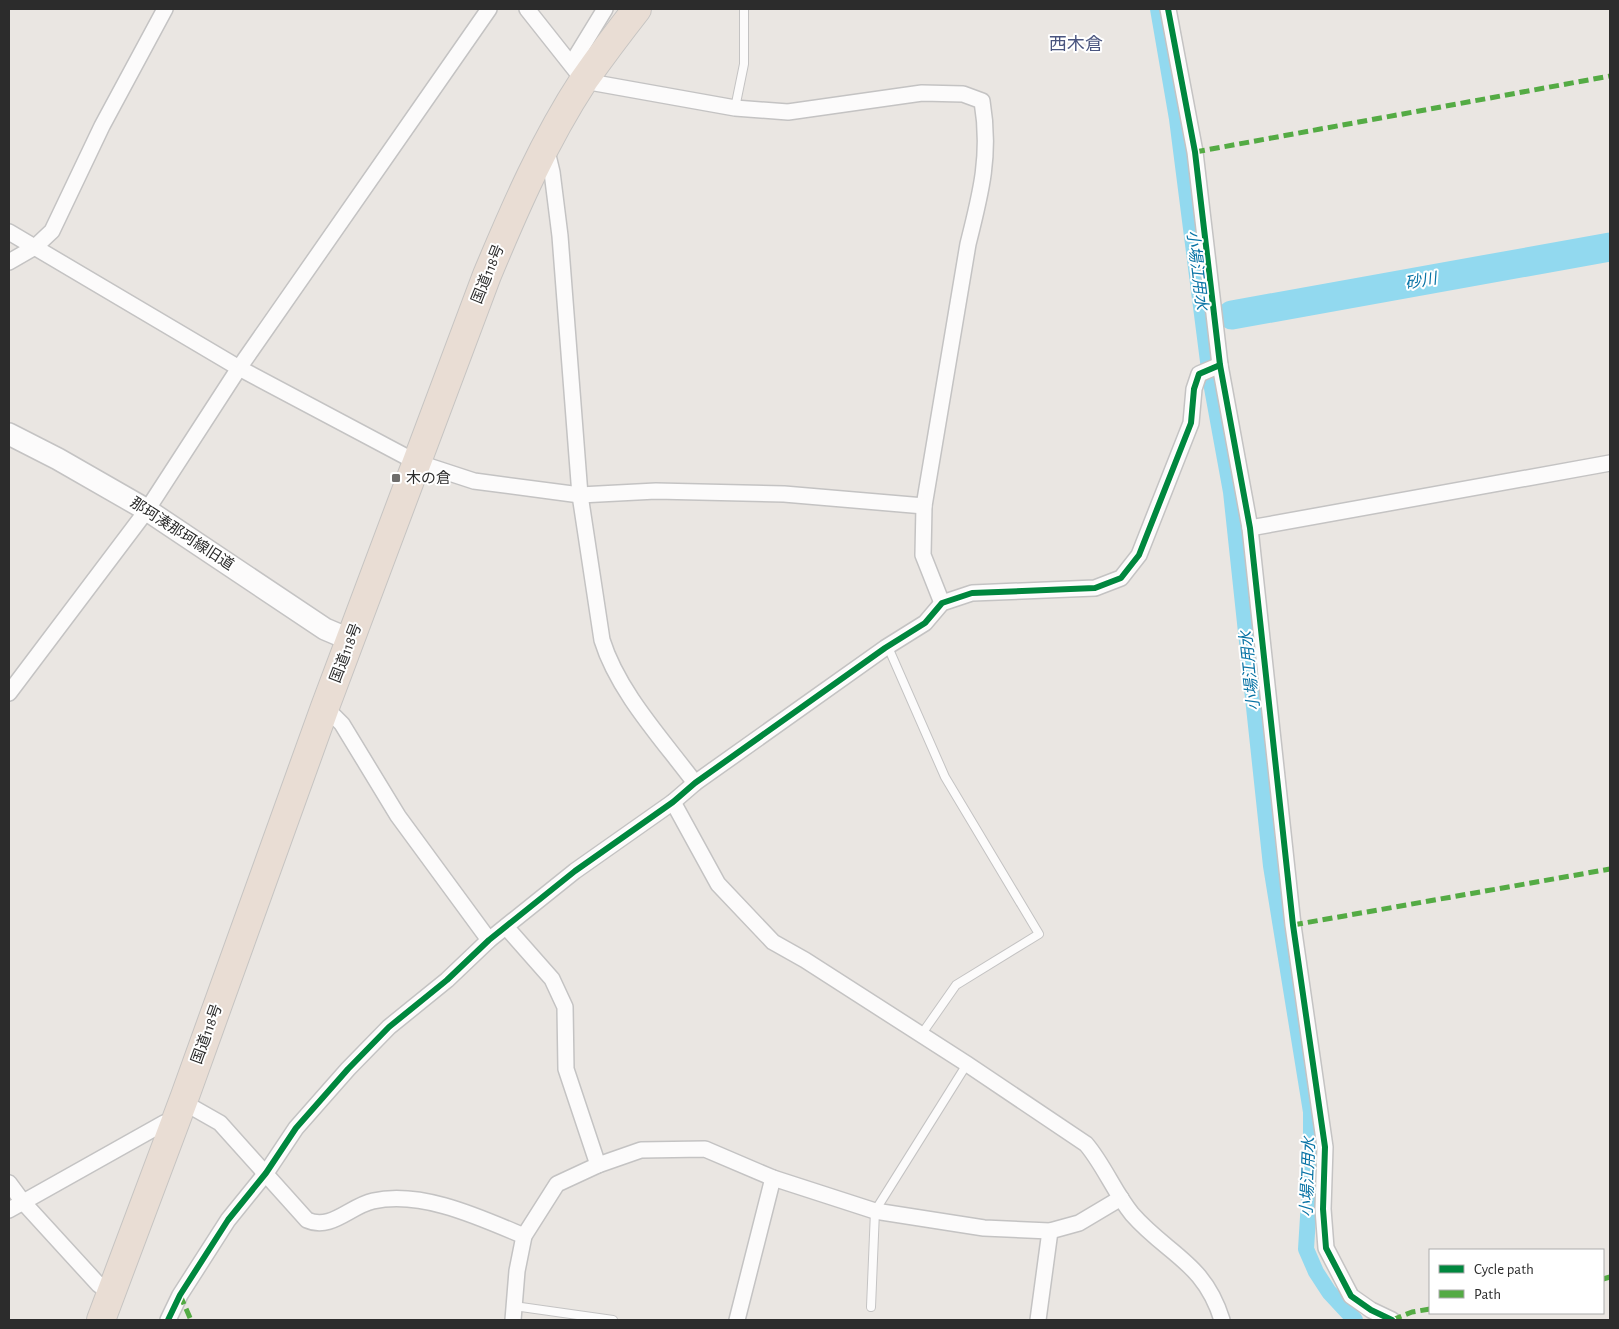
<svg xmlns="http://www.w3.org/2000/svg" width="1619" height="1329" font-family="'Alegreya Sans','Noto Sans JP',sans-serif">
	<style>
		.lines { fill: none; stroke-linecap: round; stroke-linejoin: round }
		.canal { stroke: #92d9ef; stroke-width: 16 }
		.river { stroke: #92d9ef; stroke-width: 29 }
		.lane-casing { stroke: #c4c3c3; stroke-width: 10 }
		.street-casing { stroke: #c4c3c3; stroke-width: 18 }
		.secondary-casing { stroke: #c4c3c3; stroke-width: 24 }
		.highway-casing { stroke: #c6c4c2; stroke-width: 30 }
		.lane { stroke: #fcfbfb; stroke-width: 8 }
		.street { stroke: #fcfbfb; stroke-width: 15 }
		.secondary { stroke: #fcfbfb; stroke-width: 21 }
		.highway { stroke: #e9ddd4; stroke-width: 28 }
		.quiet { stroke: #54ab44; stroke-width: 5; stroke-dasharray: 10 5; stroke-linecap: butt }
		.cycleway-casing { stroke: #fff; stroke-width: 9 }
		.cycleway { stroke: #00873e; stroke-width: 6 }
		.poi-dot { fill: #6e6d6c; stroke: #fff; stroke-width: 2 }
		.labels { text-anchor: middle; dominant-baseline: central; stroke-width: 4; stroke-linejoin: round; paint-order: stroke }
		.street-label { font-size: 15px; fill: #2c2c2c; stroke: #fff }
		.poi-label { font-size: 15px; fill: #2c2c2c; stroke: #fff; text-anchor: start }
		.water-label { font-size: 16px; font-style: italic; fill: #0873a5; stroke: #fff }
		.quarter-label { font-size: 18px; fill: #4a557f; stroke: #fff }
	</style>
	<rect width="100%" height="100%" fill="#eae6e2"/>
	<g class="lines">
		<path class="canal" d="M1158,9L1177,119L1210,377L1231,492L1271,866L1311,1112V1169L1306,1249L1316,1272L1329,1292L1355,1320"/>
		<path class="river" d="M1232,315L1610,247"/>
		<defs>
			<g id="lane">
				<path d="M735,108L744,64V9"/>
				<path d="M888,647L945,777L1039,934L956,985L921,1035"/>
				<path d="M514,1306L613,1320"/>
				<path d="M871,1307L875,1211L967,1064"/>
			</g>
			<g id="street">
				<path d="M527,9L584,81L735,108L788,112L922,93L963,94L982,101C991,154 981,193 968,244L924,506L923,555L942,603"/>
				<path d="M1168,9L1195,152L1220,365L1250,528L1293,925L1325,1147L1323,1209L1326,1248L1351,1296L1371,1310L1392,1320"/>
				<path d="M572,63L605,9"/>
				<path d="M546,147L552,172L560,236L580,495L602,640C618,692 663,740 695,783"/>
				<path d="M9,232L239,368L416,462L474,481L580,495L656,491L784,494L924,506"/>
				<path d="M9,262L35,247L52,231L102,126L165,9"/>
				<path d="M1250,528L1610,463"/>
				<path d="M9,693L147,510L239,368L489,9"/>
				<path d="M325,707L342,724L398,816L489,940"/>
				<path d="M673,802L718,884L773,942L805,960L967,1064L1086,1144C1104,1165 1114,1192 1132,1214C1168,1255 1204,1262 1222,1320"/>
				<path d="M507,928L552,979L565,1007L566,1069L598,1165"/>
				<path d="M183,1102L220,1123L307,1220C331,1231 350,1206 373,1201C422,1190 481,1218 524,1236"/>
				<path d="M9,1183L23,1202L98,1284L111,1294"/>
				<path d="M9,1210L164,1123L174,1124"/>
				<path d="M168,1320L180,1295L228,1220L266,1173L296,1128L348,1069L389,1027L447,980L489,940L575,871L673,802L695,783L885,648L925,623L942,603L972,593L1095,588L1121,578L1139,555L1191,423L1194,389L1199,374L1220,365"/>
				<path d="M513,1320L517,1271L524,1236L557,1184L598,1165L641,1150L705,1149L773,1178L875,1211L984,1228L1050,1231L1079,1223L1121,1198"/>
				<path d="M737,1320L773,1178"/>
				<path d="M1038,1320L1050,1231"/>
			</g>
			<path id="secondary" d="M9,434L58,459L147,510L325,629L351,640"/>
			<path id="highway" d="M101,1320L185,1096L325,707L487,275C515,208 544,141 584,80C601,56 619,32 637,9"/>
		</defs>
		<use href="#lane" class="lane-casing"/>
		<use href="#street" class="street-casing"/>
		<use href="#secondary" class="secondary-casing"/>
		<use href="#highway" class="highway-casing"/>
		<use href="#lane" class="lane"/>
		<use href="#street" class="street"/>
		<use href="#secondary" class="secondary"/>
		<use href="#highway" class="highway"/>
		<g class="quiet">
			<path d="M1195,152L1610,76"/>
			<path d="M1293,925L1610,869"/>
			<path d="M1603,1279L1610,1277"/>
			<path d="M180,1295L191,1320"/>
			<path d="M1392,1320L1412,1312L1430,1309"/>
		</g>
		<defs>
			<g id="cycleway">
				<path d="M1168,9L1195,152L1220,365L1250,528L1293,925L1325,1147L1323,1209L1326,1248L1351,1296L1371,1310L1392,1320"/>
				<path d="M168,1320L180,1295L228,1220L266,1173L296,1128L348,1069L389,1027L447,980L489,940L575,871L673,802L695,783L885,648L925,623L942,603L972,593L1095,588L1121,578L1139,555L1191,423L1194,389L1199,374L1220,365"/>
			</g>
		</defs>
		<use href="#cycleway" class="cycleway-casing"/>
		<use href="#cycleway" class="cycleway"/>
	</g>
	<rect class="poi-dot" x="391" y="473" width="10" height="10" rx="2.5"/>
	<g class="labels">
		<g class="street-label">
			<text transform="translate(488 274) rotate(-68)">国道118号</text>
			<text transform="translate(182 534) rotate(33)">那珂湊那珂線旧道</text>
			<text transform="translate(346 653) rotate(-69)">国道118号</text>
			<text transform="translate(207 1034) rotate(-70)">国道118号</text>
		</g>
		<g class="poi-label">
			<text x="406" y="478">木の倉</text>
		</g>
		<g class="water-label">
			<text transform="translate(1197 270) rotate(83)">小場江用水</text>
			<text transform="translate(1421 281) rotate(-10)">砂川</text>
			<text transform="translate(1250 671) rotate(-96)">小場江用水</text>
			<text transform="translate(1308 1177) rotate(-88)">小場江用水</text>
		</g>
		<g class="quarter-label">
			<text x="1076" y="45">西木倉</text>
		</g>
	</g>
	<rect width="1619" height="1329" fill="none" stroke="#2c2c2c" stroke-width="20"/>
	<rect x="1429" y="1249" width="175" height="65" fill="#ffffff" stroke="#ababab"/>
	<rect x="1439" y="1265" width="25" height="8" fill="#00873e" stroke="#ababab"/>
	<text x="1474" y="1274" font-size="15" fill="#2c2c2c">Cycle path</text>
	<rect x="1439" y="1290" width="25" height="8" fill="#54ab44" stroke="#ababab"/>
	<text x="1474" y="1299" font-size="15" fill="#2c2c2c">Path</text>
</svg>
